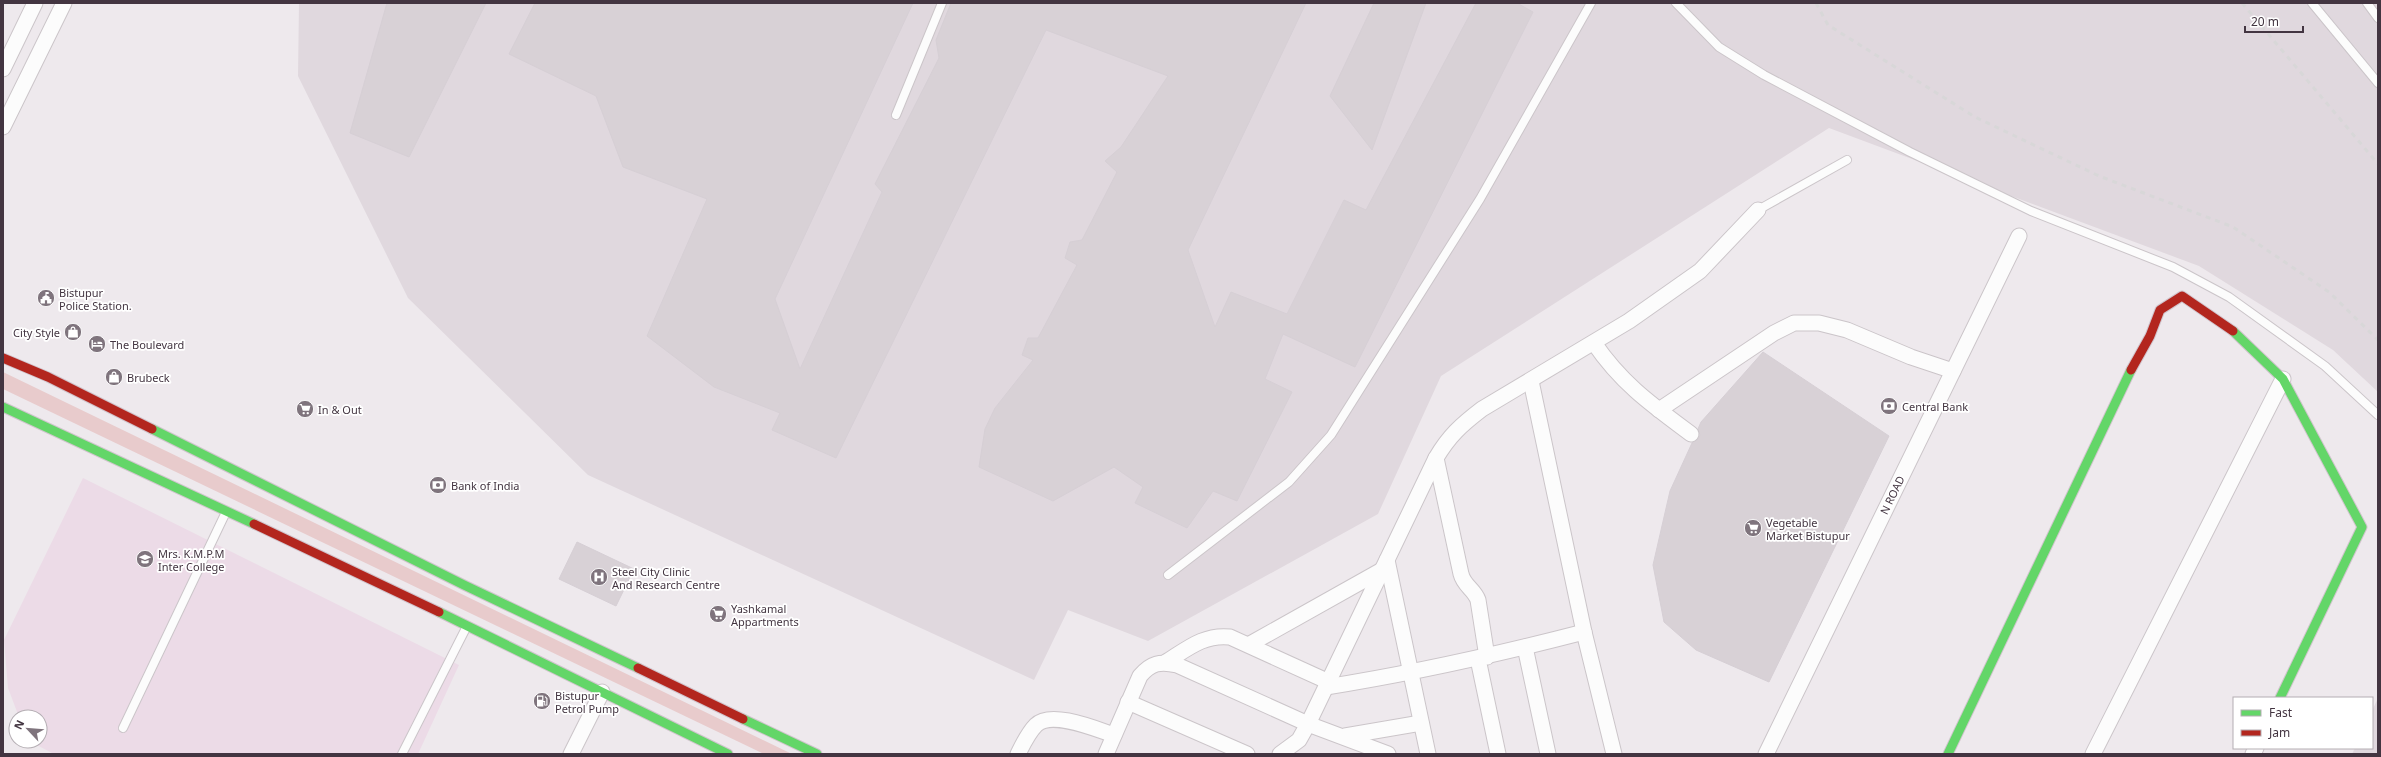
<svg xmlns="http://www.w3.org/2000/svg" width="2381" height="757" font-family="'Noto Sans',sans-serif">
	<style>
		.industrial { fill: #e0d8de }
		.education { fill: #ecdbe7 }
		.green { fill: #e8cbcc }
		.building { fill: #d8d1d6; stroke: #d6cfd5 }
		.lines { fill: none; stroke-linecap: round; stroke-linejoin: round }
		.lane-casing { stroke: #cbc5c9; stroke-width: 10 }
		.street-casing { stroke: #cbc5c9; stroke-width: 17 }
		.fast-casing { stroke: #d1c5cd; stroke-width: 11 }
		.jam-casing { stroke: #d1c5cd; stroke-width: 11 }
		.lane { stroke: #fcfcfc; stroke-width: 8 }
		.street { stroke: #fcfcfc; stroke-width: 15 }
		.fast { stroke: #63d668; stroke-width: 9 }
		.jam { stroke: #b3261e; stroke-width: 9 }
		.rail { stroke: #d8d7d8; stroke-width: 3; stroke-dasharray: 5 5; stroke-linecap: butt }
		.labels { text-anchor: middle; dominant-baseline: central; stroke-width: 3.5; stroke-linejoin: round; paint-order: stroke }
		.poi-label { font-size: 11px; fill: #433541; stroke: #fff; text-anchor: start }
		.street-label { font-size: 11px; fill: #433541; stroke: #fff }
	</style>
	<rect width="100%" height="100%" fill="#eee9ed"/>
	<g class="industrial">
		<path d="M299,3H2378V392L2333,350L2199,266L1829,128L1441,376L1378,514L1148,641L1068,610L1034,680L588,475L408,298L298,76Z"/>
		<path d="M2378,698V754H2352L2355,748H2372V711Z"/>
	</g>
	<path class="education" d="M83,478L459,665L418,754H54L29,741H40V717H19L8,688L4,640Z"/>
	<path class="green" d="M3,372L792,754H764L3,389Z"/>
	<g class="building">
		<path d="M387,3H486L409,157L350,133Z"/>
		<path d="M535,3H913L775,299L800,369L882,192L875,184L939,58L936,40L951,3H1306L1188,250L1215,327L1231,292L1287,314L1344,200L1366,210L1476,3H1517L1533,12L1355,367L1283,334L1265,379L1292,392L1237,501L1213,491L1187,528L1135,503L1143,487L1114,467L1053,501L979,467L985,429L995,408L1033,360L1022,355L1028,338H1038L1077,265L1065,258L1070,242L1082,240L1117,172L1105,161L1121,147L1168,76L1046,30L836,458L772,430L780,413L714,387L647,336L707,199L623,167L596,96L509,54Z"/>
		<path d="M1374,3H1426L1372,150L1330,96Z"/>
		<path d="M1763,352L1889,436L1769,682L1696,650L1664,622L1653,565L1670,491L1692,443L1698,439L1700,435L1698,429L1701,422Z"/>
		<path d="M577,542L634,569L616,606L559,579Z"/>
	</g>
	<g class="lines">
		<defs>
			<g id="lane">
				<path d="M1676,3L1719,47L1764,75L1910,152L2031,211L2173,267L2229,297L2325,366L2378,415"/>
				<path d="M2312,3L2378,83"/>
				<path d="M2367,3L2378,18"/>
				<path d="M896,115L942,3"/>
				<path d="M1758,210L1847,160"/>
				<path d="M1168,575L1289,482L1331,435L1480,199L1591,3"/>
				<path d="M123,728L226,512"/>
				<path d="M402,754L467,626"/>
			</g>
			<g id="street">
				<path d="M3,69L35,3"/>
				<path d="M3,127L64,3"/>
				<path d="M1594,343C1622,384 1652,405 1691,434"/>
				<path d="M1531,381L1584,632L1614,754"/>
				<path d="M1659,410L1774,333L1794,323H1819L1847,330L1911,357L1953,371"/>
				<path d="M1436,458L1461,574C1464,586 1474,589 1478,600L1487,657"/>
				<path d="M1387,560L1428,754"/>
				<path d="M1250,644L1382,570"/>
				<path d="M1525,647L1548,754"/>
				<path d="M1478,659L1498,754"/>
				<path d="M1166,662C1187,649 1204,634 1230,637L1329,682"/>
				<path d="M1326,687C1414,673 1499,654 1584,632"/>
				<path d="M1128,702L1247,754"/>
				<path d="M1345,736L1421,723"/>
				<path d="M571,754L602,692"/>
				<path d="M1018,754C1023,744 1028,733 1036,725C1051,710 1096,729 1114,735"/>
				<path d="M1106,754L1140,676C1151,663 1160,661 1177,665L1308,724L1388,754"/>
				<path d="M1280,754L1299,740L1308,724L1436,458C1449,436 1461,425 1482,409L1629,321L1700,271L1758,210"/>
				<path d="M1766,754L2019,236"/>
				<path d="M2093,754L2283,379"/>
				<path d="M2253,754L2256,748"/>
			</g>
			<g id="fast">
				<path d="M2233,331L2283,379L2362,527L2280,698"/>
				<path d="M3,407L254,524"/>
				<path d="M152,429L464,585L638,668"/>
				<path d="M439,612L728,754"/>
				<path d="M743,719L817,754"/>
				<path d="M1948,754L2131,370"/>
			</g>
			<g id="jam">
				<path d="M3,358L48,377L152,429"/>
				<path d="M2131,370L2150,336L2160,310L2182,296L2233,331"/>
				<path d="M254,524L439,612"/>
				<path d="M638,668L743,719"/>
			</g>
		</defs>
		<use href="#lane" class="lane-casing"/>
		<use href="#street" class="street-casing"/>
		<use href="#fast" class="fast-casing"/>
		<use href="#jam" class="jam-casing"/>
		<use href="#lane" class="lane"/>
		<use href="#street" class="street"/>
		<use href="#fast" class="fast"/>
		<use href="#jam" class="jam"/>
		<g class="rail">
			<path d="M1816,3L1828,25L1975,117L2099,176L2233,227L2329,292L2378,340"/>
			<path d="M2242,3L2378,164"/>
		</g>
	</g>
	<defs>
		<symbol id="civic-disc" viewBox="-11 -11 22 22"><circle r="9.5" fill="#7f747d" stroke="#fff"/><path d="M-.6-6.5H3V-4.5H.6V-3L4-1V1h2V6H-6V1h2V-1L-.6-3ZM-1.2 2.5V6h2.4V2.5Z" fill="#fff"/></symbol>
		<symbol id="shop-disc" viewBox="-11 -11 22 22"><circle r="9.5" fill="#7f747d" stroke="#fff"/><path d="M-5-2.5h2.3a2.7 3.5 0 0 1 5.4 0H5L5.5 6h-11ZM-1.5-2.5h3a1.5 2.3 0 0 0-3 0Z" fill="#fff"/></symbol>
		<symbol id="hotel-disc" viewBox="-11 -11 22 22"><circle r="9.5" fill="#7f747d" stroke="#fff"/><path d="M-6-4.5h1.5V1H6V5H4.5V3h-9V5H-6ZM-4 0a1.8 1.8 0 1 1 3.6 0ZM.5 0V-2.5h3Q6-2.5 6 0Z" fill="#fff"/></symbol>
		<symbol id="bank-disc" viewBox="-11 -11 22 22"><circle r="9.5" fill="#7f747d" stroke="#fff"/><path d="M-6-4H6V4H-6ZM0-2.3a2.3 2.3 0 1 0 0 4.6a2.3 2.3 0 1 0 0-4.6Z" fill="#fff"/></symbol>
		<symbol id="supermarket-disc" viewBox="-11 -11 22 22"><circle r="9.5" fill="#7f747d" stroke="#fff"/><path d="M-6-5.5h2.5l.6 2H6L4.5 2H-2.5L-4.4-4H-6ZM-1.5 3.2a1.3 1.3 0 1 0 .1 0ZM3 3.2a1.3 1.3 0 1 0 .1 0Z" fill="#fff"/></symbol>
		<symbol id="university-disc" viewBox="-11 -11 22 22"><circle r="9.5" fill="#7f747d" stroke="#fff"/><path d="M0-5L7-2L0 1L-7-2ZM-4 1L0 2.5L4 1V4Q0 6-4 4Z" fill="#fff"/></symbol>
		<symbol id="hospital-disc" viewBox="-11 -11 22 22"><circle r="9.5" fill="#7f747d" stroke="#fff"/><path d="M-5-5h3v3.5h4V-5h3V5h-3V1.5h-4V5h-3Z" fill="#fff"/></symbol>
		<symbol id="fuel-disc" viewBox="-11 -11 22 22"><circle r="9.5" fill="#7f747d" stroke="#fff"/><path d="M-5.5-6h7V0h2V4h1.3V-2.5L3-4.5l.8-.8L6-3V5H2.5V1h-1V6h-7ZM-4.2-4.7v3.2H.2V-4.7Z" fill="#fff"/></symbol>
	</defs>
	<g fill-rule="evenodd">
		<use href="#civic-disc" x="36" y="288" width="20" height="20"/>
		<use href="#shop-disc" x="63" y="322" width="20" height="20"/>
		<use href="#hotel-disc" x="87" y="334" width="20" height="20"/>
		<use href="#shop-disc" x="104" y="367" width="20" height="20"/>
		<use href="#bank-disc" x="1879" y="396" width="20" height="20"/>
		<use href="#supermarket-disc" x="295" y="399" width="20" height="20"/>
		<use href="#bank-disc" x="428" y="475" width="20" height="20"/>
		<use href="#supermarket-disc" x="1743" y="518" width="20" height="20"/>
		<use href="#university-disc" x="135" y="549" width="20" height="20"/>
		<use href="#hospital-disc" x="589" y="567" width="20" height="20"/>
		<use href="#supermarket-disc" x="708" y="604" width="20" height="20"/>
		<use href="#fuel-disc" x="532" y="691" width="20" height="20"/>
	</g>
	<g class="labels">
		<g class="poi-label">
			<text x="59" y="292">Bistupur<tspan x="59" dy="13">Police Station.</tspan></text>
			<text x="60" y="332" text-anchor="end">City Style</text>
			<text x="110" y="344">The Boulevard</text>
			<text x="127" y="377">Brubeck</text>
			<text x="1902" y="406">Central Bank</text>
			<text x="318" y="409">In &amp; Out</text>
			<text x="451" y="485">Bank of India</text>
			<text x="1766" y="522">Vegetable<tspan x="1766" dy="13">Market Bistupur</tspan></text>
			<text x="158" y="553">Mrs. K.M.P.M<tspan x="158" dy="13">Inter College</tspan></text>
			<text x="612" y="571">Steel City Clinic<tspan x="612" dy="13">And Research Centre</tspan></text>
			<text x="731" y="608">Yashkamal<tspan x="731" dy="13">Appartments</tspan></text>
			<text x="555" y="695">Bistupur<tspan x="555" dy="13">Petrol Pump</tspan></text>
		</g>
		<g class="street-label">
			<text transform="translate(1892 495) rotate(-64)">N ROAD</text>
		</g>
	</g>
	<rect width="2381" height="757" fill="none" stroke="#433541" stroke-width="8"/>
	<rect x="2233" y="697" width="140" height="52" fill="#ffffff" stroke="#b4aeb3"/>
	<rect x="2241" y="710" width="20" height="6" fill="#63d668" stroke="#b4aeb3"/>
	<text x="2269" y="717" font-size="12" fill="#433541">Fast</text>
	<rect x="2241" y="730" width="20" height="6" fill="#b3261e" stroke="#b4aeb3"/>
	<text x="2269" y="737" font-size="12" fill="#433541">Jam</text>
	<g transform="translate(28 729) rotate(296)"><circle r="19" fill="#ffffff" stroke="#b4aeb3"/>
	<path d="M0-3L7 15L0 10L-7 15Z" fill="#7f747d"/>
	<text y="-6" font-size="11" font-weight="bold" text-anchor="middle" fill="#433541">N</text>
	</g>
	<path d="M2245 26v6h58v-6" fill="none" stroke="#433541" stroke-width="2"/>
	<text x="2251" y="26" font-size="12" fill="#433541" stroke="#ffffff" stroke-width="3" paint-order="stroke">20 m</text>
</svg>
